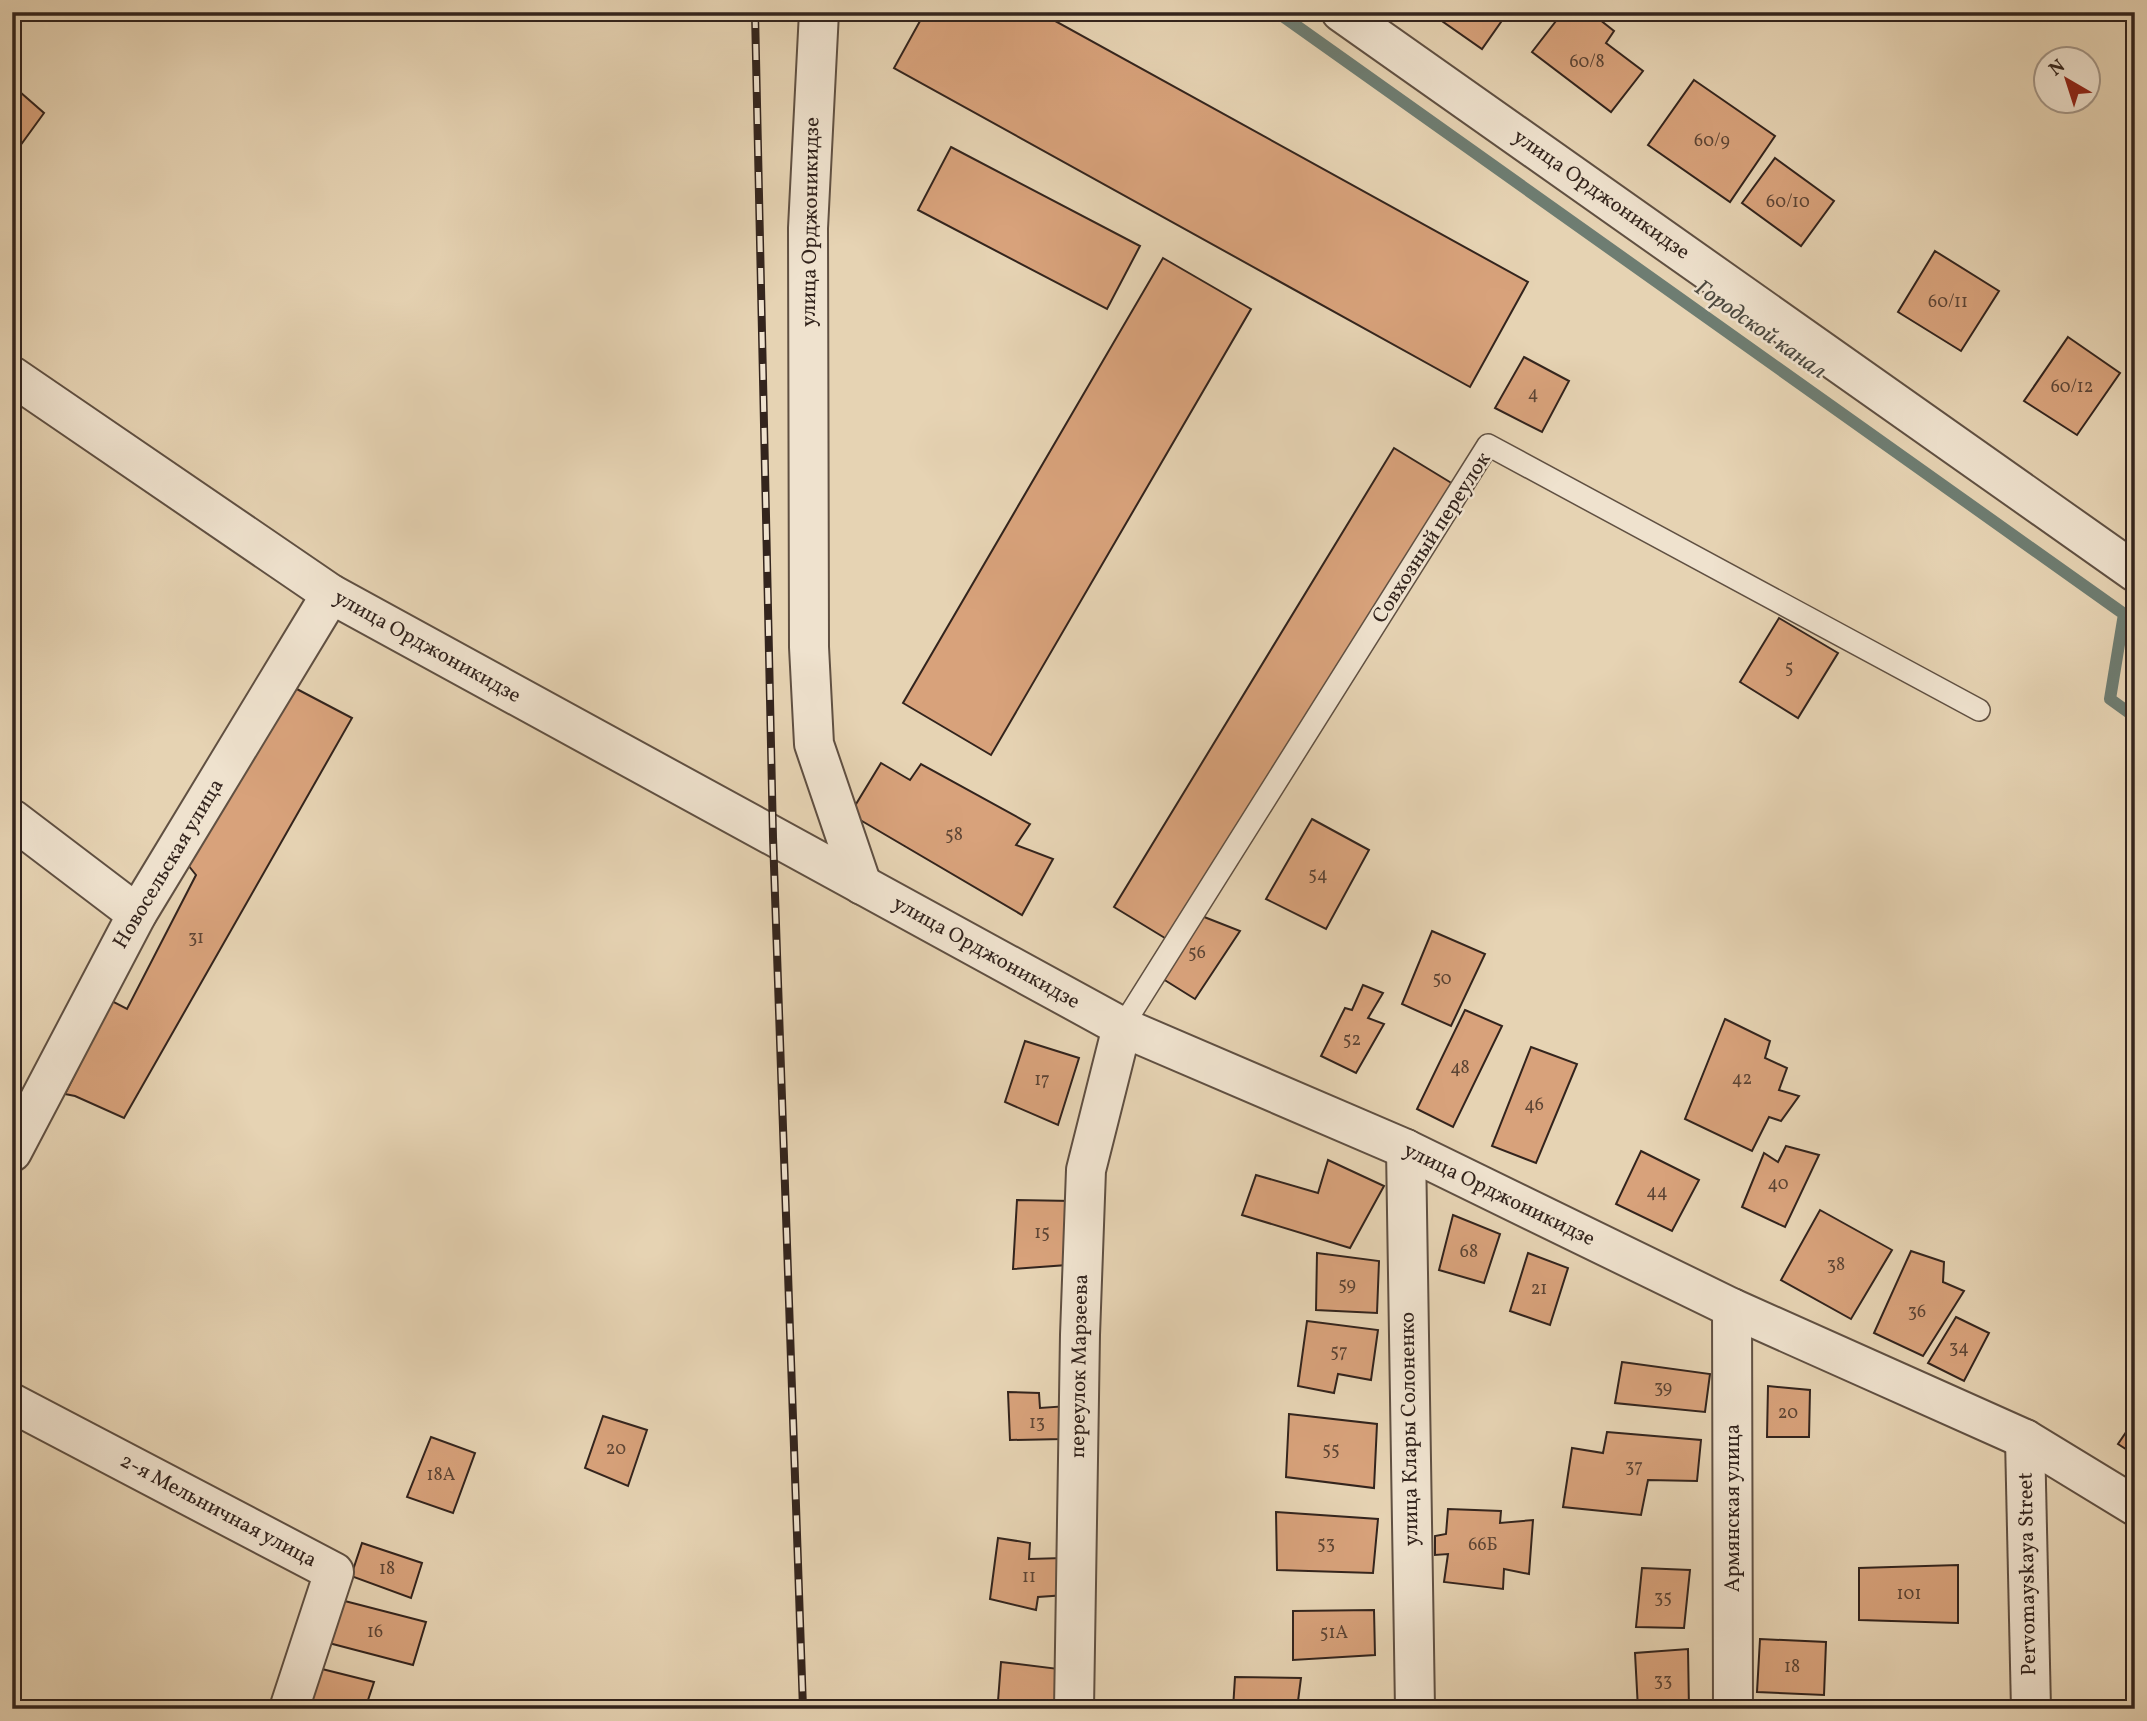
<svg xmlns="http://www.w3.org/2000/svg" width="2147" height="1721" font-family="Vollkorn,serif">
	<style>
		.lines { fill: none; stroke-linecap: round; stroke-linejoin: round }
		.stream { stroke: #6e7d72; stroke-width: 12 }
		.building { fill: #d8a27b; stroke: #33241d; stroke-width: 2 }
		.service-casing { stroke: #605042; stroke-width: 24 }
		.minor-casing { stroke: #605042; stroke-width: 42 }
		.service { stroke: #efe2ce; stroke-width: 21 }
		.minor { stroke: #efe2ce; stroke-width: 38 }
		.rail-casing { stroke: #33241d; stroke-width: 8 }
		.rail { stroke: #efe2ce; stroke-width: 5; stroke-dasharray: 16; stroke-linecap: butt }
		.labels { text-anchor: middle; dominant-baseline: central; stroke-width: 5; stroke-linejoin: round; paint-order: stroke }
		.number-label { font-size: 18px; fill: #5c4434 }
		.street-label { font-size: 21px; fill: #33241d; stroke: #efe2ce }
		.water-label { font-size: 23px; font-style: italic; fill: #4c4940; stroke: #efe2ce }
	</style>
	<rect width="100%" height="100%" fill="#e6d3b3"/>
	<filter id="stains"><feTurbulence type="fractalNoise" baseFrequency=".00286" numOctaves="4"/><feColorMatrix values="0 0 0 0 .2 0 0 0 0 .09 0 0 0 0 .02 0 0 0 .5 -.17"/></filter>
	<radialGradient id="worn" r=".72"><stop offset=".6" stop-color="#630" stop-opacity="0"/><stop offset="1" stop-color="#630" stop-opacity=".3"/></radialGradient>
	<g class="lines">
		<path class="stream" d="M1277,12L2124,614L2110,699L2135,717"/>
	</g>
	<g class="building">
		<path d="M925,12H1039L1528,282L1470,387L894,68Z"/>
		<path d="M1429,12H1508L1482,49Z"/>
		<path d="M1563,12H1590L1614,31L1606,43L1643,71L1611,112L1532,52Z"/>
		<path d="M1694,80L1775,136L1730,202L1648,145Z"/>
		<path d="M12,85L44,113L12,157Z"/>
		<path d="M951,147L1140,246L1107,309L918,210Z"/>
		<path d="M1775,158L1834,201L1801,246L1742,203Z"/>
		<path d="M1935,251L1999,291L1961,351L1898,312Z"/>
		<path d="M1163,258L1251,309L991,755L903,703Z"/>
		<path d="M2068,337L2120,373L2077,435L2024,401Z"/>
		<path d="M1524,357L1569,381L1542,432L1495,408Z"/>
		<path d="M1394,448L1458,487L1178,946L1114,907Z"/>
		<path d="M1779,618L1838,653L1798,718L1740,682Z"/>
		<path d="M293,687L352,718L124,1118L75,1096L65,1094L112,1001L127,1009L196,875L188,865Z"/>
		<path d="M881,763L910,780L921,764L1030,824L1016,845L1053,859L1022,915L850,814Z"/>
		<path d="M1312,819L1369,850L1326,929L1266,899Z"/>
		<path d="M1194,913L1240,931L1195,999L1155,974Z"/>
		<path d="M1432,931L1485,954L1451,1026L1402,1004Z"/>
		<path d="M1363,985L1383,993L1368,1018L1384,1024L1356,1073L1321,1056L1345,1008L1352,1010Z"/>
		<path d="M1465,1010L1502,1026L1453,1127L1417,1109Z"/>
		<path d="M1725,1019L1770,1041L1765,1058L1787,1068L1779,1090L1799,1096L1781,1121L1769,1117L1752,1151L1685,1119Z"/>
		<path d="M1025,1041L1079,1058L1058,1125L1005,1102Z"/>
		<path d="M1531,1047L1577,1064L1536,1163L1492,1146Z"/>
		<path d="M1786,1146L1819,1155L1785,1227L1742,1207L1764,1153L1778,1162Z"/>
		<path d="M1641,1151L1699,1180L1672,1231L1616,1204Z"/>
		<path d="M1328,1160L1384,1186L1350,1248L1242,1215L1256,1175L1318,1193Z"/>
		<path d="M1017,1200L1072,1201L1067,1265L1013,1269Z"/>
		<path d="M1820,1210L1892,1250L1851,1319L1781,1280Z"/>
		<path d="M1453,1215L1500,1234L1484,1283L1439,1270Z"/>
		<path d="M1911,1251L1944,1262L1943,1282L1964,1291L1923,1356L1874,1333Z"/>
		<path d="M1317,1253L1379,1261L1377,1313L1316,1310Z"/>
		<path d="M1528,1253L1568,1268L1550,1325L1510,1311Z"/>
		<path d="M1956,1317L1989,1333L1964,1381L1928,1363Z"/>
		<path d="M1307,1321L1378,1330L1371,1380L1338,1374L1334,1393L1298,1386Z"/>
		<path d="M1622,1362L1710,1374L1705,1412L1615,1403Z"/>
		<path d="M1768,1386L1810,1390L1809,1437H1767Z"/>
		<path d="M1008,1392L1039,1393L1040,1408L1068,1406L1063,1439L1010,1440Z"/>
		<path d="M1289,1414L1377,1424L1374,1488L1286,1477Z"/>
		<path d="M603,1416L647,1430L628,1486L585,1468Z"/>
		<path d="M2135,1419V1455L2118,1444Z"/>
		<path d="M1607,1432L1701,1440L1697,1481L1648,1480L1641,1515L1563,1507L1572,1448L1603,1453Z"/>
		<path d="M431,1437L475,1453L453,1513L407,1497Z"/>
		<path d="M1448,1509L1501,1511L1500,1523L1533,1520L1529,1574L1504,1569L1503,1589L1444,1582L1448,1554L1435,1555V1536L1446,1534Z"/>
		<path d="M1276,1512L1378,1519L1373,1573L1277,1570Z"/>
		<path d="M998,1538L1030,1543L1029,1559L1063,1558L1066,1595L1038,1597L1036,1610L990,1599Z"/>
		<path d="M362,1543L422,1563L411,1598L351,1576Z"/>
		<path d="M1958,1565V1623L1859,1620V1568Z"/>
		<path d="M1642,1568L1690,1570L1684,1628L1636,1627Z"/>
		<path d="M337,1599L426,1622L413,1665L325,1642Z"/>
		<path d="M1374,1610L1375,1655L1293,1660V1611Z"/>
		<path d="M1760,1639L1826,1642L1824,1695L1757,1692Z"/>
		<path d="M1688,1649L1689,1709H1638L1635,1653Z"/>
		<path d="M1001,1662L1059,1669L1054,1706L998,1701Z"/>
		<path d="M314,1667L374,1682L365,1709H302Z"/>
		<path d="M1235,1677L1301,1678L1297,1709H1233Z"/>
		<path d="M1942,1700L1990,1701V1709H1942Z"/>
	</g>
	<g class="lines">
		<defs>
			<path id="service" d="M1122,1027L1488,445L1979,710"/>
			<g id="minor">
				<path d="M819,12L808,228L809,647L814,744L862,885"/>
				<path d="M1341,12L2135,572"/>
				<path d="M12,376L331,594L1122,1027L1406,1149L1732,1308L2025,1439L2135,1506"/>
				<path d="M12,819L137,914"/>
				<path d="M1406,1149L1415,1709"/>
				<path d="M12,1152L137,914L331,594"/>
				<path d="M1732,1308L1733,1709"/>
				<path d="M12,1403L334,1572L289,1709"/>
				<path d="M2025,1439L2031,1709"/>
				<path d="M1074,1709L1080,1335L1086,1170L1122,1027"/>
			</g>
		</defs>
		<use href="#service" class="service-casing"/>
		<use href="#minor" class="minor-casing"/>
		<use href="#service" class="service"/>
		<use href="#minor" class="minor"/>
		<defs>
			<path id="rail" d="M755,12L773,837L803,1709"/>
		</defs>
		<use href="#rail" class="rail-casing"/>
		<use href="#rail" class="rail"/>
	</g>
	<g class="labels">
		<g class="number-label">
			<text x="1587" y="62">60/8</text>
			<text x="1712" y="141">60/9</text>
			<text x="1788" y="202">60/10</text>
			<text x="1948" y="302">60/11</text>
			<text x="2072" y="387">60/12</text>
			<text x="1533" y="394">4</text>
			<text x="1789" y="668">5</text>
			<text x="954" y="835">58</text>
			<text x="1318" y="875">54</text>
			<text x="196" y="938">31</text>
			<text x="1197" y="953">56</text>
			<text x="1442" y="979">50</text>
			<text x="1352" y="1040">52</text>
			<text x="1460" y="1068">48</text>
			<text x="1742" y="1079">42</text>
			<text x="1042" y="1080">17</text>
			<text x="1534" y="1105">46</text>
			<text x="1778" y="1184">40</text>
			<text x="1657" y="1192">44</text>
			<text x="1042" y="1233">15</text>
			<text x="1469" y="1252">68</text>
			<text x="1836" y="1265">38</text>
			<text x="1347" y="1285">59</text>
			<text x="1539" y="1289">21</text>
			<text x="1917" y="1312">36</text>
			<text x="1959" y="1348">34</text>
			<text x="1339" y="1352">57</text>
			<text x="1663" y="1388">39</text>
			<text x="1788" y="1413">20</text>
			<text x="1037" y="1423">13</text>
			<text x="616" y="1449">20</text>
			<text x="1331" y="1450">55</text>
			<text x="1634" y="1467">37</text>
			<text x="441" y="1475">18А</text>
			<text x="1326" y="1544">53</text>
			<text x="1483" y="1545">66Б</text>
			<text x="387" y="1569">18</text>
			<text x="1029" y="1577">11</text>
			<text x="1909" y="1594">101</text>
			<text x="1663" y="1598">35</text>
			<text x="375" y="1632">16</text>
			<text x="1334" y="1633">51А</text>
			<text x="1792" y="1667">18</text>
			<text x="1663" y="1681">33</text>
		</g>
		<g class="street-label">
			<text transform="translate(1601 195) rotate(35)">улица Орджоникидзе</text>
			<text transform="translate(811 222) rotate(-89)">улица Орджоникидзе</text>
			<text transform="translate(1432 538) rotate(-57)">Совхозный переулок</text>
			<text transform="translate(427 647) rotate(29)">улица Орджоникидзе</text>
			<text transform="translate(169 864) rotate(-59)">Новосельская улица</text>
			<text transform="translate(986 953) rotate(29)">улица Орджоникидзе</text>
			<text transform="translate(1499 1195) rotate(26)">улица Орджоникидзе</text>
			<text transform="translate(1080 1366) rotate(-89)">переулок Марзеева</text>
			<text transform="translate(1410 1429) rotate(-91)">улица Клары Солоненко</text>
			<text transform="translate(1733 1508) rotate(-90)">Армянская улица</text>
			<text transform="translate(218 1511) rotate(28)">2-я Мельничная улица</text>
			<text transform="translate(2028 1574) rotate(-91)">Pervomayskaya Street</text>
		</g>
		<g class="water-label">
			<text transform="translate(1760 330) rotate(35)">Городской канал</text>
		</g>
	</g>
	<rect width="2147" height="1721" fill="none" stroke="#e6d3b3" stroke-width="42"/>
	<rect x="14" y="14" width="2119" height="1693" fill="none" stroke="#33241d" stroke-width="3.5"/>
	<rect x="21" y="21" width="2105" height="1679" fill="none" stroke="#33241d" stroke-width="2"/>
	<g transform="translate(2067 80) rotate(321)"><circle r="33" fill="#efe2ce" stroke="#a49687" stroke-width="2"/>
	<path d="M0-5L12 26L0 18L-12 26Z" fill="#8f2418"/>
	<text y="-10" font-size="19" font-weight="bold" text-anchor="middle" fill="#33241d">N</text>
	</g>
	<rect width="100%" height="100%" filter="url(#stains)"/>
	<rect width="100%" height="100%" fill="url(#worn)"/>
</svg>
